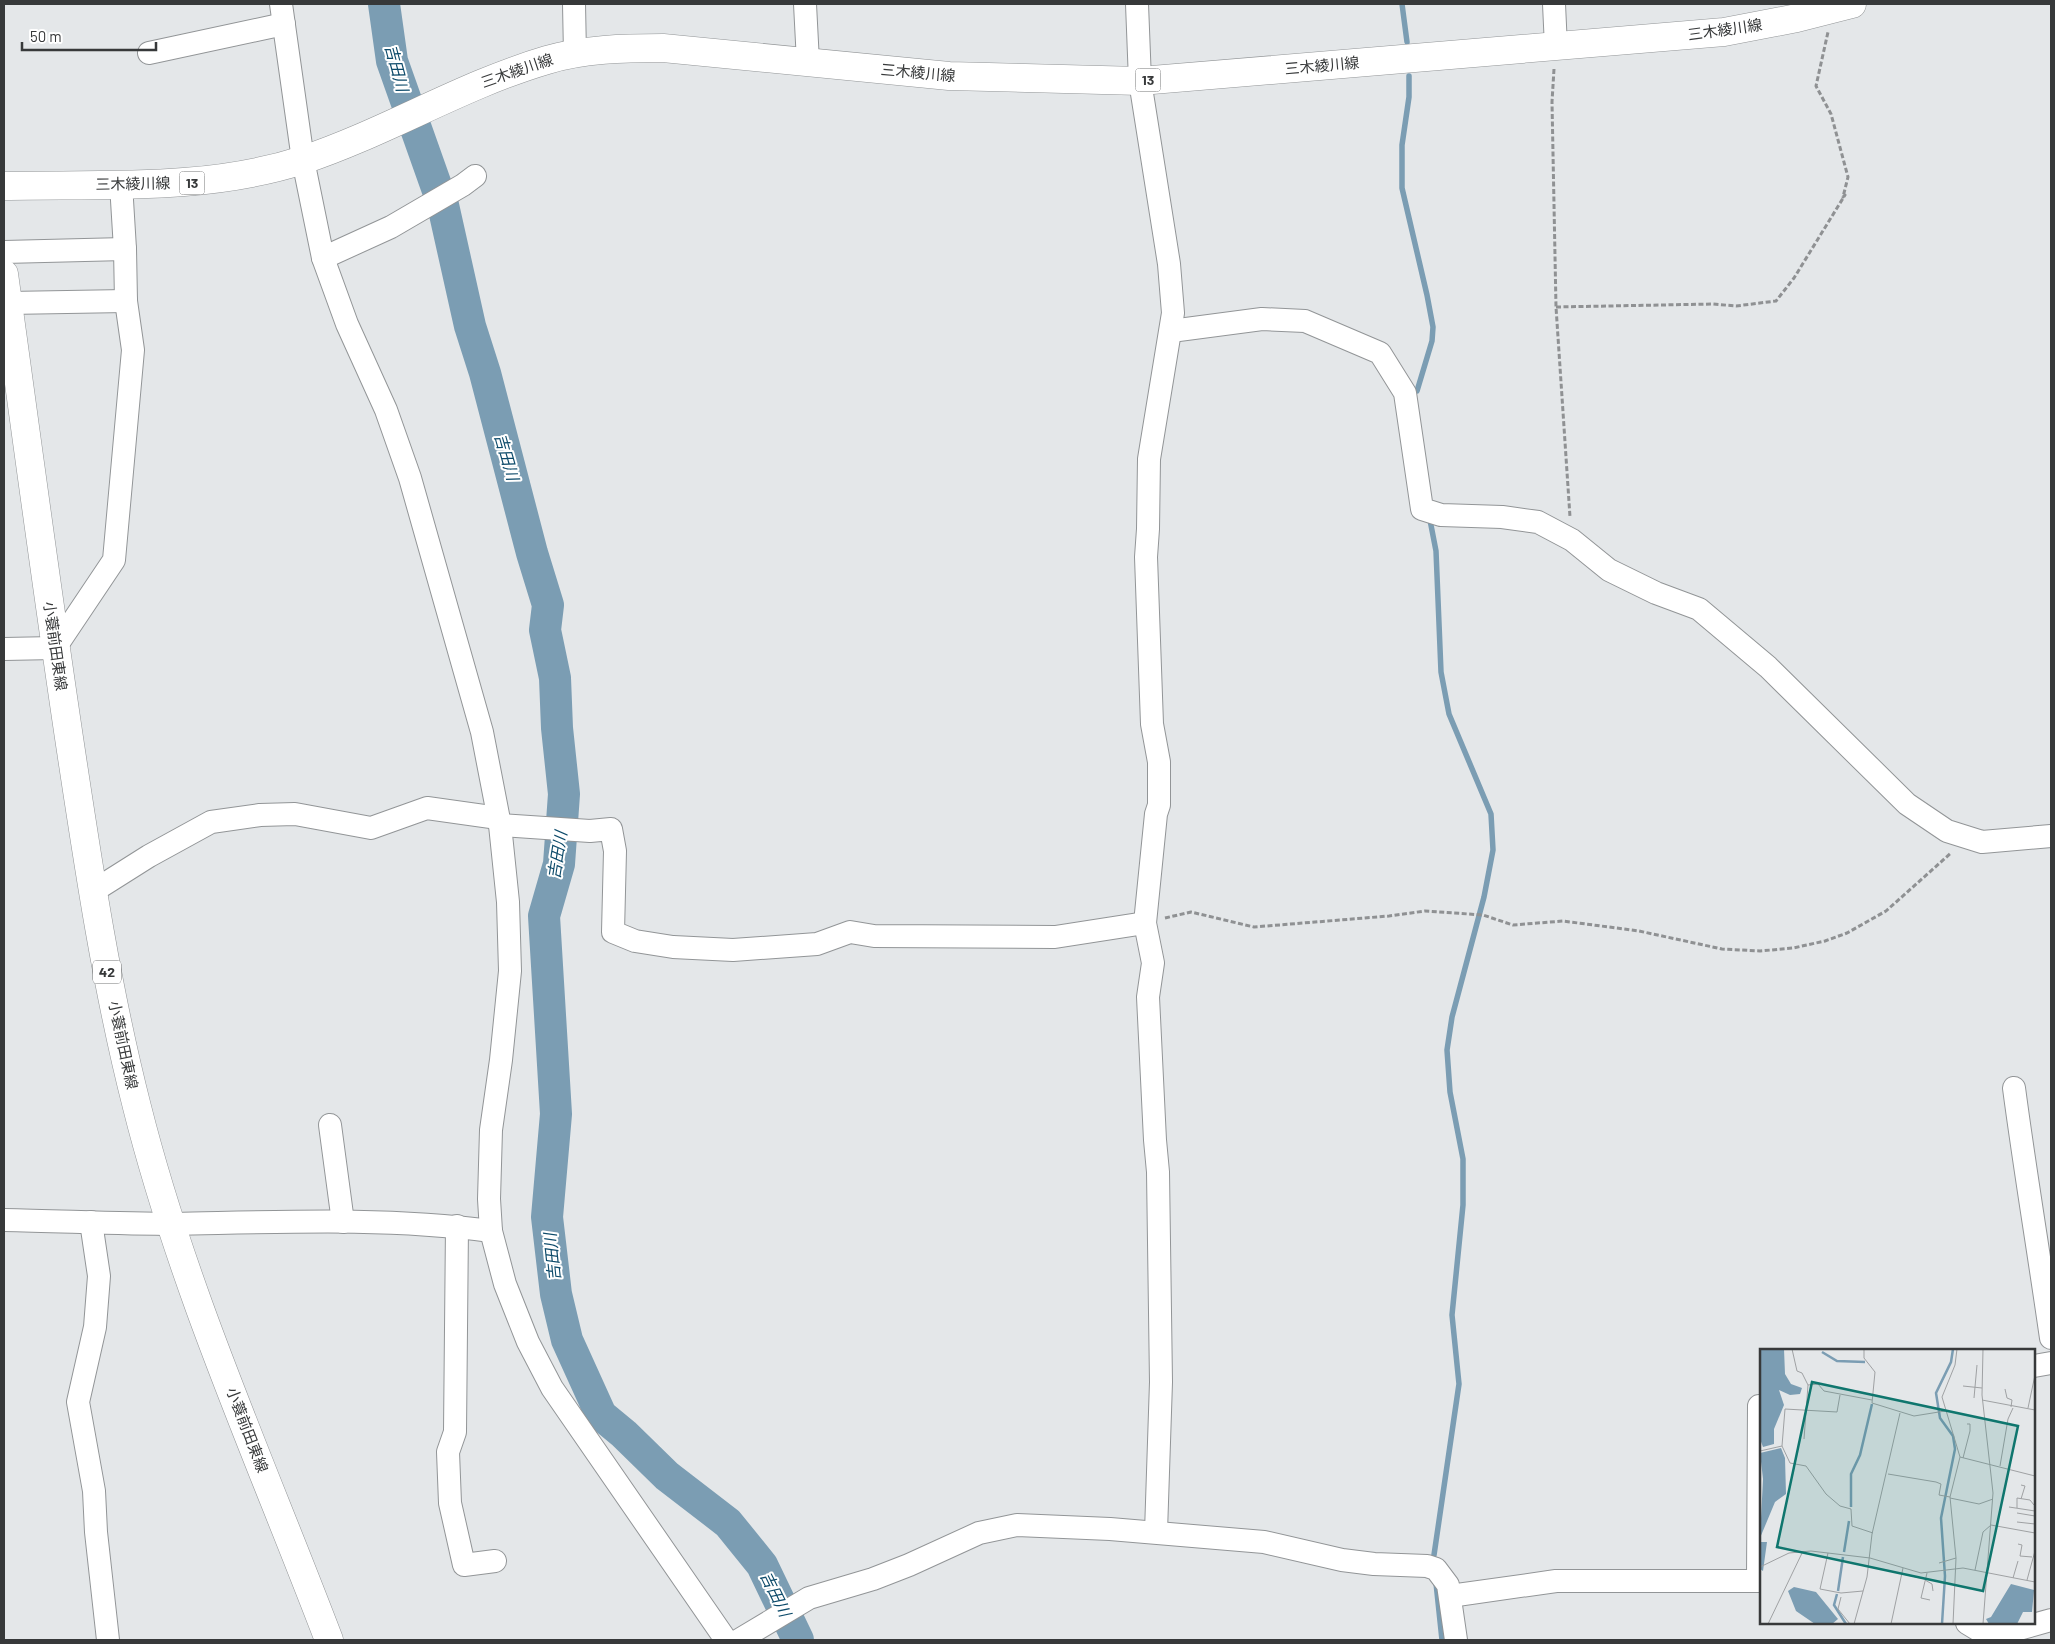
<svg xmlns="http://www.w3.org/2000/svg" width="2055" height="1644" viewBox="0 0 2055 1644" font-family="Barlow,'Noto Sans JP',sans-serif">
<style>
.lines{fill:none;stroke-linecap:round;stroke-linejoin:round}
.stream{stroke:#7b9db3;stroke-width:5.5}
.river{stroke:#7b9db3;stroke-width:32}
.minor-casing{stroke:#929597;stroke-width:24}
.major-casing{stroke:#929597;stroke-width:29}
.path{stroke:#8f9193;stroke-width:3;stroke-dasharray:5 2.5;stroke-linecap:butt}
.minor{stroke:#fff;stroke-width:22}
.major{stroke:#fff;stroke-width:28}
.labels{text-anchor:middle;stroke-width:4;stroke-linejoin:round;paint-order:stroke}
.shield{fill:#fff;stroke:#737475;stroke-width:1}
.shield-label{font-size:14px;font-weight:bold;fill:#37393a}
.street-label{font-size:15px;fill:#37393a;stroke:#fff}
.water-label{font-size:16px;font-style:italic;fill:#0c4a6a;stroke:#fff}
.inset-river{fill:none;stroke:#7b9db3;stroke-width:2.5}
.inset-road{fill:none;stroke:#9fa1a3;stroke-width:1}
.view{fill:#0f766e;fill-opacity:0.15;stroke:#0f766e;stroke-width:2.5}
.inset-edge{fill:none;stroke:#37393a;stroke-width:2.5}
</style>
<rect width="100%" height="100%" fill="#e4e7e9"/>
<g class="lines">
<g class="stream">
<polyline points="1402,4 1407,42"/>
<polyline points="1409,76 1409,97 1402,145 1402,188 1427,295 1433,327 1432,341 1417,391"/>
<polyline points="1430,520 1436,551 1441,672 1449,714 1491,814 1493,850 1484,897 1452,1017 1447,1050 1450,1092 1463,1159 1463,1205 1452,1315 1459,1384 1434,1555"/>
<polyline points="1436,1583 1442,1640"/>
</g>
<polyline class="river" points="384,4 392,61 443,205 470,326 485,373 532,553 548,605 545,630 555,678 557,728 564,794 559,864 544,916 556,1114 547,1217 556,1294 567,1340 601,1415 624,1434 667,1476 728,1523 762,1565 798,1640"/>
<g class="minor-casing">
<g id="minor">
<polyline points="281,4 303,160 323,258 347,324 386,410 410,478 482,732 500,825 508,902 510,971 501,1060 491,1130 489,1199 491,1231 505,1284 528,1342 552,1388 726,1640"/>
<polyline points="574,4 575,54"/>
<polyline points="805,4 808,62"/>
<polyline points="1137,4 1140,81 1169,264 1173,313 1149,459 1148,529 1146,557 1152,724 1159,762 1159,805 1156,814 1145,923 1153,963 1148,997 1155,1140 1158,1172 1161,1382 1156,1532"/>
<polyline points="1554,4 1556,47"/>
<polyline points="149,53 284,24"/>
<polyline points="4,252 125,249"/>
<polyline points="323,258 391,227 463,185 475,176"/>
<polyline points="8,303 126,301"/>
<polyline points="1171,331 1262,319 1305,321 1380,353 1405,393 1422,509 1441,515 1502,517 1538,522 1572,540 1609,570 1656,593 1699,609 1768,667 1907,804 1947,831 1982,842 2051,836"/>
<polyline points="4,649 55,648 114,560 133,350 126,301 125,249 121,184"/>
<polyline points="500,825 590,831 611,829 615,851 613,932 635,941 673,947 733,950 817,944 850,932 874,936 1055,937 1145,923"/>
<polyline points="92,892 149,856 211,822 260,815 295,814 371,828 427,808 498,818"/>
<path d="M2014 1088C2025 1171 2039 1254 2051 1338"/>
<polyline points="330,1125 343,1222"/>
<path d="M4 1220C61 1221 118 1224 175 1224 280 1222 386 1217 491 1231"/>
<polyline points="91,1222 99,1276 95,1327 78,1402 94,1491 96,1532 108,1640"/>
<polyline points="457,1226 455,1432 448,1452 450,1503 464,1565 495,1561"/>
<polyline points="2034,1366 2051,1363"/>
<polyline points="1758,1580 1759,1406 1761,1406"/>
<polyline points="1450,1596 1556,1581 1761,1581"/>
<polyline points="1967,1623 1990,1637 2051,1620"/>
<polyline points="739,1640 809,1598 873,1579 909,1565 979,1533 1017,1525 1110,1529 1264,1542 1342,1560 1374,1564 1427,1566 1436,1569 1448,1585 1456,1640"/>
</g>
</g>
<g class="major-casing">
<g id="major">
<path d="M4 186C104 184 207 191 303 160 387 132 462 85 547 60 584 49 624 48 663 48L949 76 1140 81 1724 32 1797 18 1852 4"/>
<path d="M4 274C26 433 47 592 71 751 89 870 107 990 137 1107 183 1290 262 1464 329 1640"/>
</g>
</g>
<g class="path">
<polyline points="1554,69 1552,102 1556,307 1570,517"/>
<polyline points="1556,307 1713,304 1736,306 1776,301 1794,278 1845,195 1843,197 1848,177 1831,114 1816,86 1828,32"/>
<polyline points="1165,918 1191,912 1254,927 1389,916 1425,911 1483,915 1513,925 1563,921 1639,931 1722,949 1760,951 1793,948 1825,941 1847,933 1886,911 1951,853"/>
</g>
<use href="#minor" class="minor"/>
<use href="#major" class="major"/>
</g>
<g class="labels">
<g class="shield">
<rect x="1135.5" y="68.5" width="25" height="23" rx="4"/>
<rect x="179.5" y="171.5" width="25" height="23" rx="4"/>
<rect x="93" y="960.5" width="28" height="23" rx="4"/>
</g>
<g class="shield-label">
<text x="1148" y="85">13</text>
<text x="192" y="188">13</text>
<text x="107" y="977">42</text>
</g>
<g class="street-label">
<text transform="translate(1725 30) rotate(-8)" y="5">三木綾川線</text>
<text transform="translate(1322 66) rotate(-5)" y="5">三木綾川線</text>
<text transform="translate(517 71) rotate(-19)" y="5">三木綾川線</text>
<text transform="translate(918 73) rotate(5)" y="5">三木綾川線</text>
<text transform="translate(133 184) rotate(-1)" y="5">三木綾川線</text>
<text transform="translate(55 646) rotate(82)" y="5">小蓑前田東線</text>
<text transform="translate(123 1045) rotate(78)" y="5">小蓑前田東線</text>
<text transform="translate(247 1430) rotate(69)" y="5">小蓑前田東線</text>
</g>
<g class="water-label">
<text transform="translate(397 68) rotate(75)" y="6">吉田川</text>
<text transform="translate(507 457) rotate(74)" y="6">吉田川</text>
<text transform="translate(557 855) rotate(-81)" y="6">吉田川</text>
<text transform="translate(552 1257) rotate(-96)" y="6">吉田川</text>
<text transform="translate(776 1594) rotate(64)" y="6">吉田川</text>
</g>
</g>
<g transform="translate(1760 1349)">
<rect width="275" height="275" fill="#e4e7e9"/>
<path d="M0 0H24L25 25 31 35 42 39 40 45 30 46 19 41 24 56 14 80V95L3 98 0 90ZM21 99 25 109 26 145 15 153 0 189 3 130 0 104ZM0 193H7L3 222 0 220ZM251 235 274 241 272 263H263L257 275H229L226 270 231 268ZM34 238 56 243 78 270 72 275H55L36 262 28 242Z" fill="#7b9db3"/>
<path class="inset-river" d="M62 3 77 12 105 13M91 158V125L100 106 112 55M84 203 89 172M78 242 83 208M77 245 74 256 86 275M182 275 185 227 181 169 195 100 193 87 180 69 176 44 191 13 193 0"/>
<path class="inset-road" d="M32 0 37 22 42 24 48 36 44 90M104 0V9L115 23 112 54 154 67 185 62M48 36 58 35 64 42 112 51M203 37 222 39M245 40 247 49 252 51 251 58M80 46 77 63 25 60 22 97 30 114 46 117 66 145 80 157 91 160 92 177 113 184M214 49 217 16M222 51 275 61M268 59 275 26M0 102 22 97M200 108 275 127M203 109 210 82V75H207M240 117 248 70 253 59M128 125 176 133 181 135 179 146 190 148M261 136 265 137 261 150M190 149 219 155 233 150M249 158 275 162M257 159V149L270 151 274 156M257 164 275 167M257 173 275 175M258 195 262 196 260 207 272 208M68 204 60 240 81 244 103 242M179 214 196 209M0 218 29 204 51 202 110 209 161 224 203 219 275 233M215 221 223 183 231 176 275 184M167 224 161 249 170 251M142 225 165 230M253 229 258 212M165 231 172 235 173 242M267 231 275 202M81 248 78 260 90 275M8 275 43 202M94 275 107 228 112 185 140 64M131 275 143 219M193 275 196 209 190 148 200 108 182 48 195 16 197 0M223 275 233 144 222 46 223 0"/>
<path class="view" d="M52 33 258 77 223 242 17 198Z"/>
<rect width="275" height="275" class="inset-edge"/>
</g>
<rect width="2055" height="1644" fill="none" stroke="#37393a" stroke-width="10"/>
<path d="M22 42v8h134v-8" fill="none" stroke="#37393a" stroke-width="2.5"/>
<text x="30" y="42" font-size="15" fill="#37393a" stroke="#ffffff" stroke-width="4" paint-order="stroke">50 m</text>
</svg>
